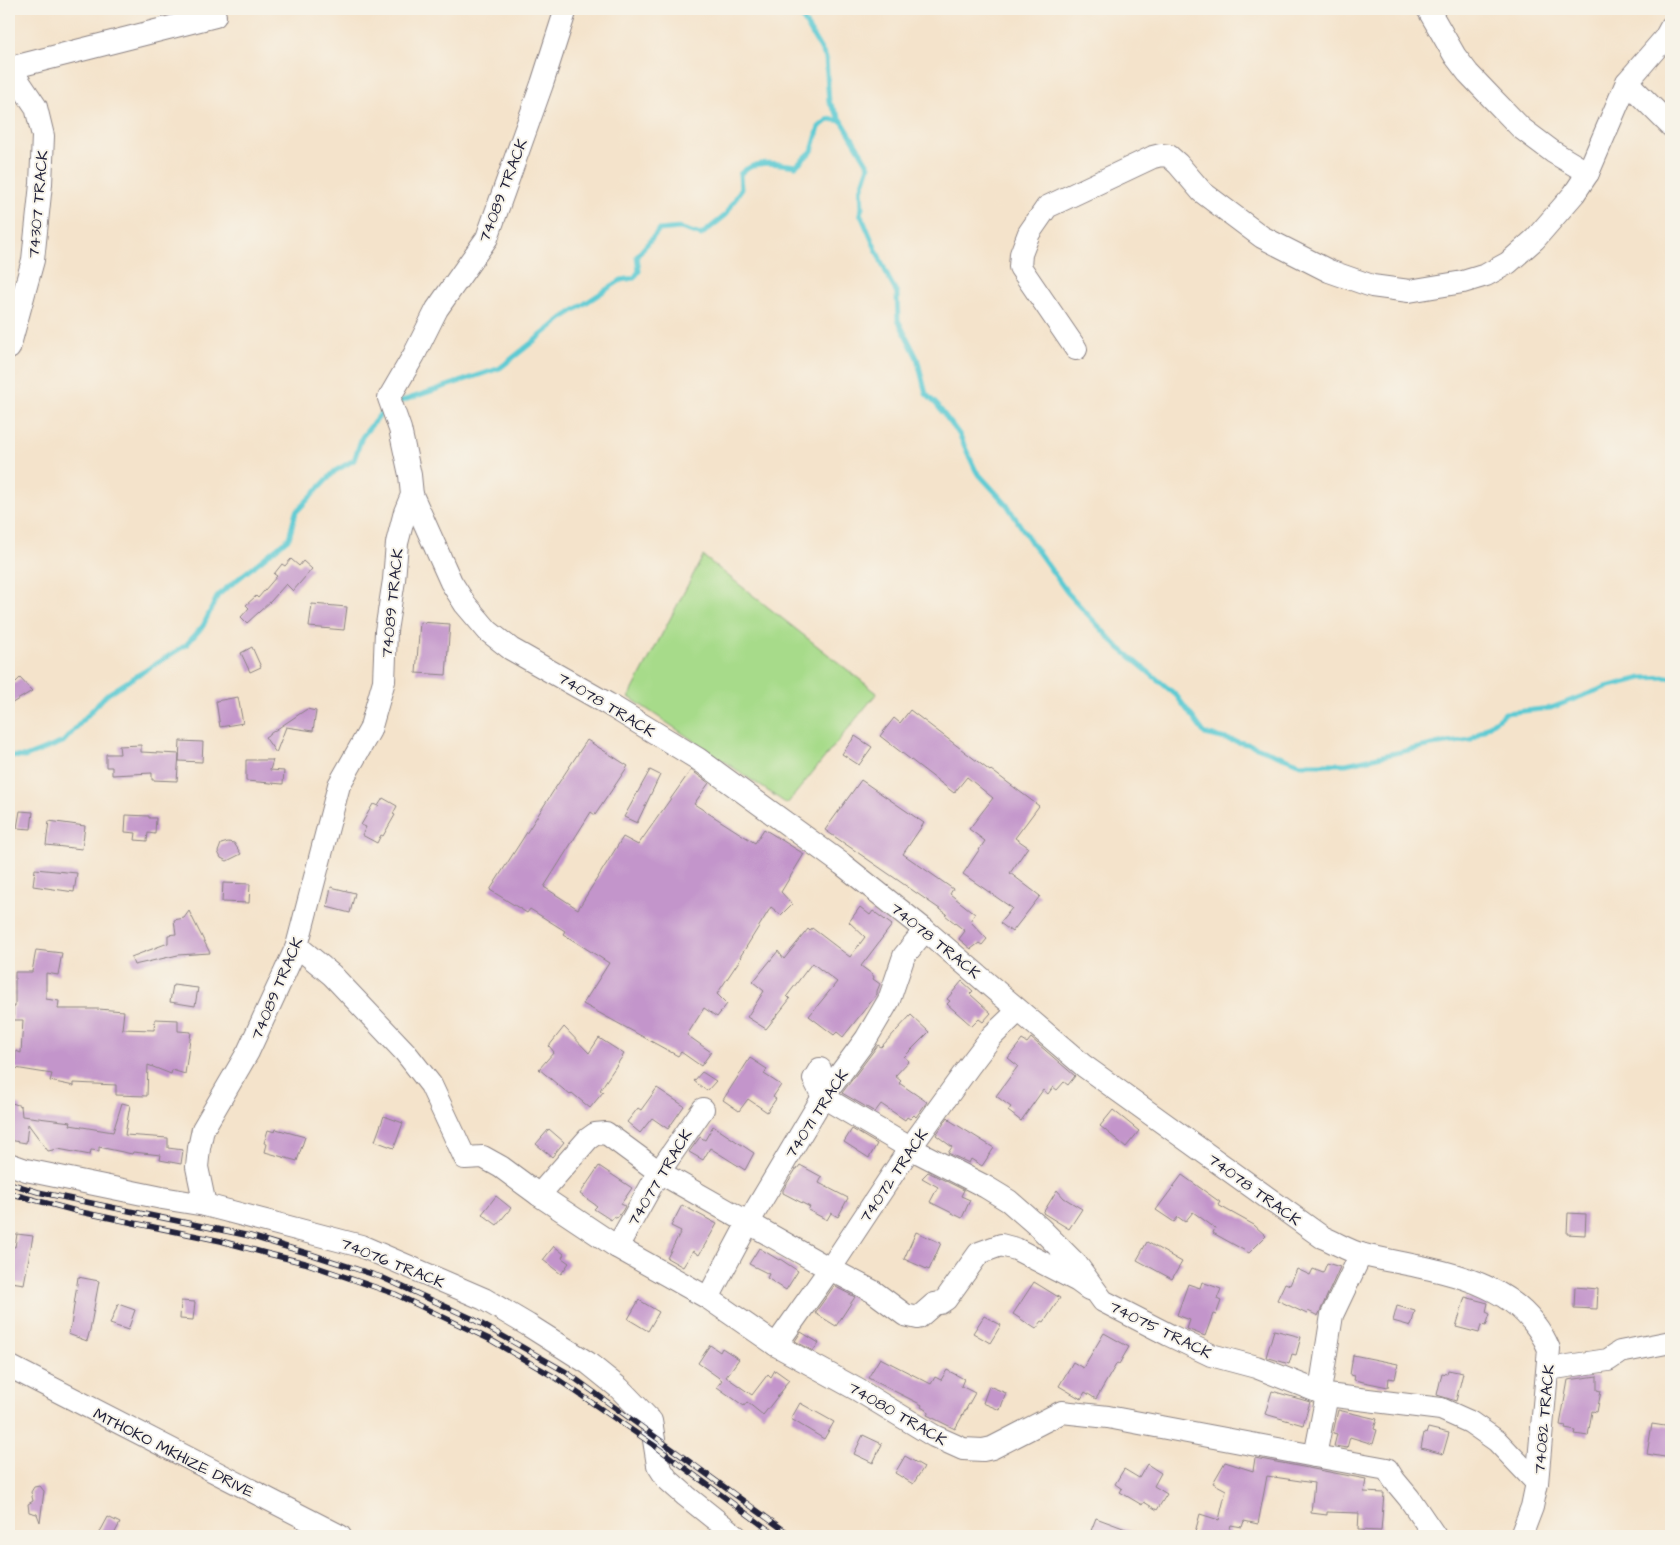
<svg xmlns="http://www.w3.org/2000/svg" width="1680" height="1545" viewBox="0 0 1680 1545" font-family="'Architects Daughter',sans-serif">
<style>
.green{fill:#a7db8a;stroke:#647e62}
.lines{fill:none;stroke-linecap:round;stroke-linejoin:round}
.stream{stroke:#5dcad3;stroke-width:5}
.building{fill:#c395cb}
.minor-casing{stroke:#8b8283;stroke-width:24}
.minor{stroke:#fff;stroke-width:22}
.rail-casing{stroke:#22223b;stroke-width:5.5}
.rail{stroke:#f7f3e8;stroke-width:4;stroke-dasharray:11;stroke-linecap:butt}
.labels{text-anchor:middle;stroke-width:4;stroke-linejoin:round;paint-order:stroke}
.street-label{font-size:16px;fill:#22223b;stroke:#f7f3e8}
</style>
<rect width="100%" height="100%" fill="#f7f3e8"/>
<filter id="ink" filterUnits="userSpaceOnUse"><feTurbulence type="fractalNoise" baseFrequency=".02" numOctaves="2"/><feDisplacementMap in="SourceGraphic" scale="10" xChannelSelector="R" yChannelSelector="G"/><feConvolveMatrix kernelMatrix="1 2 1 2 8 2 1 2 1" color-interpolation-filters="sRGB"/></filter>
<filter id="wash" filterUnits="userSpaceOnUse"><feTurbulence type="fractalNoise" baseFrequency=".0096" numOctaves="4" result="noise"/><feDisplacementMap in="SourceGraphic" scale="20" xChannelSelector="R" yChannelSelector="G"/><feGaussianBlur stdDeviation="1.12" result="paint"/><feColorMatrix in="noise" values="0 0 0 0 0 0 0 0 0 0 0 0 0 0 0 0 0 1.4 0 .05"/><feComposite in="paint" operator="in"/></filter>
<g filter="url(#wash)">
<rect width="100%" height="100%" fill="#f4e3cb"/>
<polygon class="green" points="703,556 877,693 787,804 629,697"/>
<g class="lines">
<g class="stream">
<polyline points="797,9 826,58 829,102 842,121 869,166 861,190 862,208 860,213 889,279 897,293 898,320 917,358 926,394 937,405 959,434 976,471 1007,505 1031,542 1067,592 1116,645 1176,695 1205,734 1251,745 1301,764 1346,764 1432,745 1470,740 1505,713 1551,708 1606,687 1642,678 1668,677 1671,678"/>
<polyline points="799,13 809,9"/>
<path d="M396 403 500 368 564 317 621 280 634 278 639 271 637 256 659 230 680 228 701 235 726 215 741 189 740 174C755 159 777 163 796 166L812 151 819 127 829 119 842 121"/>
<polyline points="9,756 25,757 63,742 106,695 186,645 203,626 218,595 289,538 296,512 335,471 354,460 362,437 386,407"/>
</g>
</g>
<g id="blocks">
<g class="building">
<polygon points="291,559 299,566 303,561 312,569 293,591 286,584 271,601 247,623 241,617 249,608 246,605 256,596 258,598 277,576 274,574 282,564 285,566"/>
<polygon points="312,604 347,607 344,630 309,627"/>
<polygon points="420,622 450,624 446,675 416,673"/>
<polygon points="252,647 261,667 250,672 241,653"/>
<polygon points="20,678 32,691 9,705 9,689"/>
<polygon points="238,697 243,723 220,727 216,701"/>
<polygon points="307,709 316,711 313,731 286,727 276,753 265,737"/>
<polygon points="910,710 990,771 991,770 1039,806 1015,838 1028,847 1010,873 1040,896 1012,932 1000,923 1012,908 963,874 985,841 969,829 993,798 967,777 954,793 880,736 894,718 900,723"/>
<polygon points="855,736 872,747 859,765 842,754"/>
<polygon points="587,740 628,766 595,815 591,812 544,887 578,909 623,837 638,845 691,770 709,783 694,804 755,843 764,829 804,854 781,892 792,904 781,915 771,907 740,957 741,958 717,994 727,1004 717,1017 704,1008 687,1035 711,1052 701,1066 681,1052 678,1056 583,1004 609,963 563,934 565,931 530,909 527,913 490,890 554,790"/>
<polygon points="180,741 203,742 202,762 179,761"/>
<polygon points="141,745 141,752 179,754 177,781 152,780 152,773 112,775 112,767 106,767 106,754 120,754 119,746"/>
<polygon points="246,760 273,760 270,770 284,771 283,784 246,781"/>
<polygon points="650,770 660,775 637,823 624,817"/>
<polygon points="861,780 924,823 903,854 953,889 950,894 975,914 970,921 987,939 982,945 979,943 971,949 959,939 965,931 945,915 947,914 825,830"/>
<polygon points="383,798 397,806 393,814 395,815 383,836 381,835 377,843 362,835 366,827 361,825 373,804 378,806"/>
<polygon points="20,811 33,812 31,829 17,828"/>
<polygon points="126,815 149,816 149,818 156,818 155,834 148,833 147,841 135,840 136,833 125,832"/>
<polygon points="49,821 85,826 82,849 46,845"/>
<polygon points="228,842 234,843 241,854 227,861 221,858 218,852 221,844"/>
<polygon points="35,869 77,873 74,892 33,886"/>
<polygon points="223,883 250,884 249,903 222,902"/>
<polygon points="331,887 355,893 350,913 327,907"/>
<polygon points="860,907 870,915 873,911 892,925 861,966 872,974 874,977 873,979 880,984 877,991 877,994 843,1037 837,1032 834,1035 809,1016 837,982 812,963 787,996 790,999 766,1029 747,1017 764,991 753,982 778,951 784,959 808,929 810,931 812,928 850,957 865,937 849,922"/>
<polygon points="189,911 210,953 178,955 134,965 131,957 168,943 168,935 176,934 174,920 184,918"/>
<polygon points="36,950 62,953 58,975 46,973 46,999 59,1001 58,1009 98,1009 124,1011 122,1029 154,1030 155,1019 178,1020 178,1031 191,1032 185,1074 172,1070 171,1074 148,1065 147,1096 116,1095 116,1085 74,1083 74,1086 50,1081 52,1074 15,1068 16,1051 21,1053 23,1020 13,1020 13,1007 15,1007 15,972 32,972"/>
<polygon points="962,981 973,991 970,994 991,1013 983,1022 979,1019 972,1026 947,1004 950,1001 947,999"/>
<polygon points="173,985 198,988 195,1006 170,1002"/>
<polygon points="911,1015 929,1032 904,1057 909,1061 895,1076 901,1081 899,1083 927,1102 916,1117 914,1115 910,1119 907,1117 905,1120 881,1104 875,1112 842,1093 878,1045 881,1047"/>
<polygon points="564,1027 589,1053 599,1038 624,1054 600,1090 603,1092 590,1108 572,1093 570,1095 539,1069 554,1052 549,1046"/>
<polygon points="1031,1038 1075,1076 1068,1085 1064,1082 1057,1090 1053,1087 1048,1094 1043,1090 1021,1121 1008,1111 1011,1107 996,1096 1018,1066 1008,1058 1022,1040 1027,1043"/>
<polygon points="750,1058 767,1069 764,1074 781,1085 773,1097 776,1099 767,1112 748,1099 739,1111 723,1100"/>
<polygon points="702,1072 716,1081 707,1091 694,1081"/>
<polygon points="657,1088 684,1106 668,1129 652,1118 640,1133 627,1122 638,1108 641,1110"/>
<polygon points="9,1102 21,1106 22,1116 71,1122 70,1125 113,1132 122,1103 130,1105 125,1135 168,1138 168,1148 183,1150 181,1164 160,1160 161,1155 133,1152 132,1154 99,1147 99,1151 91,1150 90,1155 58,1149 48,1151 28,1124 26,1143 9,1140"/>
<polygon points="1113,1110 1139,1131 1126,1147 1100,1126"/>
<polygon points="384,1116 403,1123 394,1148 375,1141"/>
<polygon points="948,1117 950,1119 949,1120 994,1148 982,1166 971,1159 969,1163 948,1153 952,1147 936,1135"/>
<polygon points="713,1126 754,1153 745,1170 710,1148 703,1160 689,1152 700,1137 705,1140"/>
<polygon points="276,1129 305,1137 297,1161 265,1152 267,1144 264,1143 268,1130 275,1132"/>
<polygon points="549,1129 564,1142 552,1157 536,1144"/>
<polygon points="852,1129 877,1144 869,1158 844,1142"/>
<polygon points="800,1165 822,1177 819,1183 848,1198 838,1217 831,1213 827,1220 808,1210 810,1207 783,1193 783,1190 796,1169 797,1169"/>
<polygon points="599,1166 632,1188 621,1204 625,1206 623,1210 617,1218 614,1216 611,1220 594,1209 597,1206 580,1194"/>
<polygon points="928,1172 964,1190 961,1196 970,1200 962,1218 930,1202 938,1187 922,1178"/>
<polygon points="1182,1175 1220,1202 1218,1205 1254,1225 1266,1236 1249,1253 1213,1233 1215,1228 1193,1212 1185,1222 1178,1217 1174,1222 1156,1210"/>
<polygon points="1057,1190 1064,1198 1082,1209 1069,1229 1043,1213"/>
<polygon points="496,1196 511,1208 497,1225 482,1214"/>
<polygon points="682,1205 717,1224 699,1255 693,1251 683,1267 667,1258 681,1231 671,1226"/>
<polygon points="1568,1213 1586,1214 1585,1235 1567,1234"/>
<polygon points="916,1232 941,1243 929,1270 904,1259"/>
<polygon points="17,1234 33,1236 24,1284 11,1282 11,1279 9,1278 9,1246 15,1247"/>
<polygon points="1147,1242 1182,1262 1172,1279 1137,1260"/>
<polygon points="554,1246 564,1254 562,1258 569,1263 561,1274 543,1260"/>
<polygon points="759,1248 779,1260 780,1259 798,1271 786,1290 767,1278 769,1274 749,1264"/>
<polygon points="1327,1263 1340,1267 1318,1316 1308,1311 1307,1314 1277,1300 1285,1283 1290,1285 1297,1269 1310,1275 1313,1269 1323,1273"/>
<polygon points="78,1277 99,1281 90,1330 87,1341 68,1334 71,1326"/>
<polygon points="1034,1282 1060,1298 1044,1322 1042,1321 1036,1329 1013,1314"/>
<polygon points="1202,1282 1221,1289 1217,1299 1221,1301 1216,1315 1213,1314 1205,1336 1187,1329 1190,1320 1177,1315 1188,1284 1200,1288"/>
<polygon points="834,1286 855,1297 836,1326 815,1313"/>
<polygon points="1575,1287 1598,1289 1597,1309 1574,1308"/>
<polygon points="1465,1297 1488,1303 1486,1312 1490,1314 1486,1326 1481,1325 1479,1333 1456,1327"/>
<polygon points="639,1300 659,1312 648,1331 628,1319"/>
<polygon points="181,1301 195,1302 193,1320 180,1319"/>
<polygon points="118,1304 135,1310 128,1330 110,1324"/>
<polygon points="1397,1306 1415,1311 1411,1326 1393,1321"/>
<polygon points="984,1316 1001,1325 990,1343 973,1333"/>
<polygon points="1274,1330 1301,1337 1296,1355 1292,1354 1289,1364 1266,1357"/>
<polygon points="801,1332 819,1343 813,1351 795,1341"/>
<polygon points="1104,1333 1129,1347 1119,1364 1117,1363 1096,1399 1085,1392 1081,1399 1059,1386 1073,1362 1083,1368"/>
<polygon points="710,1345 720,1352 722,1348 739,1359 726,1377 752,1395 768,1374 771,1377 775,1370 789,1380 784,1386 785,1387 763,1415 747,1402 744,1406 717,1387 722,1380 698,1363"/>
<polygon points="1353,1355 1398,1364 1395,1379 1389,1378 1388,1387 1354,1380 1355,1376 1350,1375"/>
<polygon points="880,1358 931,1384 935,1377 941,1380 947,1370 964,1379 961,1386 975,1393 955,1429 927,1415 929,1412 921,1407 922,1405 868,1378"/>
<polygon points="1448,1370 1463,1373 1456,1401 1437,1395 1442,1373 1447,1374"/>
<polygon points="1597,1376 1597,1390 1601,1391 1597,1412 1592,1411 1588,1436 1575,1434 1576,1431 1565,1429 1566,1426 1560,1425 1568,1380"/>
<polygon points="989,1386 1006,1393 1000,1410 983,1403"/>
<polygon points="1272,1391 1310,1402 1303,1425 1265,1414"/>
<polygon points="800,1403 834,1422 824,1439 791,1419"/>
<polygon points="1338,1410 1377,1419 1374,1429 1377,1430 1373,1444 1350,1437 1347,1448 1334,1446 1337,1434 1333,1433"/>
<polygon points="1652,1424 1671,1427 1670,1458 1647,1454"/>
<polygon points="1428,1428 1449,1433 1443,1454 1421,1448 1424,1433 1426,1434"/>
<polygon points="863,1435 882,1444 873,1463 854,1454"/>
<polygon points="905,1456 924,1467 913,1484 895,1473"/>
<polygon points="1255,1458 1366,1479 1364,1492 1384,1493 1381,1531 1358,1530 1359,1513 1327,1512 1327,1515 1311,1513 1314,1483 1267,1476 1258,1524 1244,1521 1242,1527 1231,1525 1228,1536 1194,1536 1200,1514 1219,1520 1226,1490 1213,1483 1225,1462 1253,1471"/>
<polygon points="1147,1464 1161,1473 1154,1486 1167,1494 1157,1510 1144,1502 1142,1505 1120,1492 1122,1489 1115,1484 1124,1469 1139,1478"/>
<polygon points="40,1486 44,1491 40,1522 37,1514 29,1512 28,1504 33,1501 31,1492 34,1487"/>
<polygon points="108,1517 120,1523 113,1536 100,1532"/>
<polygon points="1096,1518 1142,1535 1142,1536 1089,1536"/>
</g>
</g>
</g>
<g filter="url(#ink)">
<use href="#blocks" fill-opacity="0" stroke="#8b8283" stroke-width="1"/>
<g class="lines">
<g class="minor-casing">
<g id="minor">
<polyline points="1428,9 1455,56 1468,73 1490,96 1521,128 1553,152 1588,173"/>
<polyline points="9,67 36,107 43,136 41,184 33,260 9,348"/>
<polyline points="10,68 215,16"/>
<polyline points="1627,82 1671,126"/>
<polyline points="1076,349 1020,267 1021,254 1029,233 1047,207 1153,157 1161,155 1169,156 1178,164 1202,192 1262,237 1329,271 1372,286 1409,291 1463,282 1486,275 1508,263 1535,239 1574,194 1588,173 1627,82 1665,38 1671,27"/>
<path d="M412 495 451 582 465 604 488 631 511 649 608 704 698 759 842 864 925 930 1084 1066 1322 1237C1335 1242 1350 1252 1364 1255 1431 1271 1518 1275 1549 1349L1537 1483 1532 1507 1521 1536"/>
<polyline points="297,946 332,975 405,1052 431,1085 465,1158 483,1157 501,1167 539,1195 617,1247 708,1298 776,1345 858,1390 934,1436 963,1449 983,1450 992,1448 1062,1412 1108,1417 1315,1456"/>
<polyline points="820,1069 814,1079 823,1097 910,1148 986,1187 1009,1201 1040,1228 1077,1265 1103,1301 1169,1335 1211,1355 1256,1367 1327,1395 1441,1409 1470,1422 1497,1441 1537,1483"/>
<polyline points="9,1164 26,1170 162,1198 205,1205 361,1246 484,1299 528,1325 588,1363 619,1388 651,1421 658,1465 667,1479 686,1496 736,1536"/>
<polyline points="539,1195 588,1139 595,1134 606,1133 659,1172 830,1269 874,1292 905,1315 918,1318 934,1304 940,1303 946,1299 979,1253 1001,1245 1016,1249 1078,1281 1089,1289"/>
<polyline points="205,1205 197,1167 199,1148 203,1129 248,1052 297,946 339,785 370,730 384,681 386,631 394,580 397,543 405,512 412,495 410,475 400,429 389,398 414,355 437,309 487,238 542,84 566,9"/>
<polyline points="617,1247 659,1172 703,1109"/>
<polyline points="708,1298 748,1223 823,1097 866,1039 889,1000 904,956 925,930"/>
<polyline points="776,1345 830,1269 910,1148 970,1065 992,1036 1018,1011"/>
<polyline points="9,1366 340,1536"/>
<polyline points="1548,1369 1608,1360 1620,1352 1671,1342"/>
<polyline points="1320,1391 1332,1315 1361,1254"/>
<polyline points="1327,1395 1315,1456 1387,1469 1394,1480 1409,1498 1435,1536"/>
</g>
</g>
<use href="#minor" class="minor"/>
<g class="rail-casing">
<g id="rail">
<polyline points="9,1183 38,1192 250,1236 310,1254 381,1277 471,1318 566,1372 792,1536"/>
<polyline points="9,1193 76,1211 221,1241 265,1253 305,1263 395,1294 489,1339 556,1378 655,1446 777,1536"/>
</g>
</g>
<use href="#rail" class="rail"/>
</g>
</g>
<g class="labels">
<g class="street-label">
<text transform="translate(502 190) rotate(-69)" y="6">74089 TRACK</text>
<text transform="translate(37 204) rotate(-85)" y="6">74307 TRACK</text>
<text transform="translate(391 603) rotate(-84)" y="6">74089 TRACK</text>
<text transform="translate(607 704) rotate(31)" y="6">74078 TRACK</text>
<text transform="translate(936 940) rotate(39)" y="6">74078 TRACK</text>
<text transform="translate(276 988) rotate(-67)" y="6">74089 TRACK</text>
<text transform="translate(816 1113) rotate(-57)" y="6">74071 TRACK</text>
<text transform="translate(893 1175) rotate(-56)" y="6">74072 TRACK</text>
<text transform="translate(659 1177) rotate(-59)" y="6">74077 TRACK</text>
<text transform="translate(1255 1189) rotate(36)" y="6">74078 TRACK</text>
<text transform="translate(393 1262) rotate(22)" y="6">74076 TRACK</text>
<text transform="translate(1161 1329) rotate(26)" y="6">74075 TRACK</text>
<text transform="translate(898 1413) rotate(30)" y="6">74080 TRACK</text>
<text transform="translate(1543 1419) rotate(-85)" y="6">74082 TRACK</text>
<text transform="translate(174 1452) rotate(27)" y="6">MTHOKO MKHIZE DRIVE</text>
</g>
</g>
<rect width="1680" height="1545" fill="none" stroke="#f7f3e8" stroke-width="30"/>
</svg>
